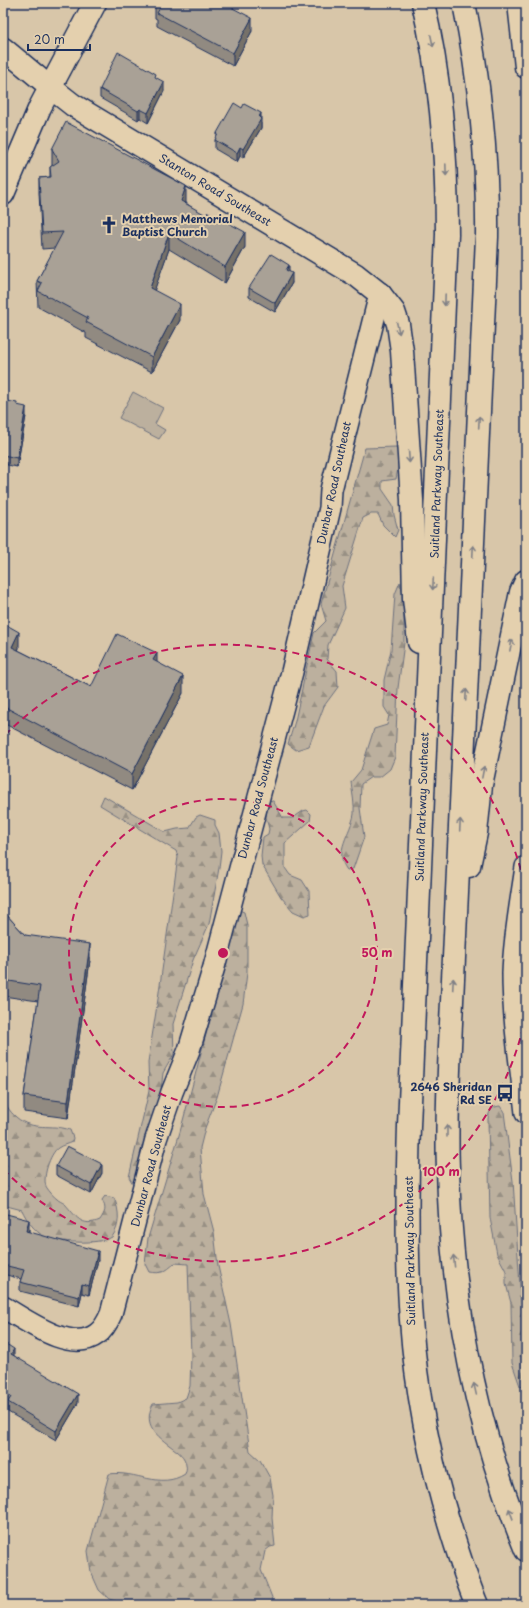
<svg xmlns="http://www.w3.org/2000/svg" width="529" height="1608" viewBox="0 0 529 1608" font-family="'Playpen Sans',sans-serif">
<style>
.green{fill:#bcb09e;stroke:#6c707e}
.forest{fill:url(#forest-firs);stroke:#6c707e}
.lines{fill:none;stroke-linecap:round;stroke-linejoin:round}
.minor-casing{stroke:#1b2f5e;stroke-width:24}
.secondary-casing{stroke:#1b2f5e;stroke-width:25}
.trunk-casing{stroke:#1b2f5e;stroke-width:25}
.minor{stroke:#e4d0ae;stroke-width:21}
.secondary{stroke:#e4d0ae;stroke-width:22}
.trunk{stroke:#e4d0ae;stroke-width:22}
.wall{fill:#918a81;stroke:#1b2f5e}
.shaded-wall{fill:#767169;stroke:#1b2f5e}
.building{fill:#a9a196;stroke:#1b2f5e}
.oneway{stroke:#808086}
.ring{fill:none;stroke:#c2185b;stroke-width:2;stroke-dasharray:7 5}
.labels{text-anchor:middle;stroke-width:4;stroke-linejoin:round;paint-order:stroke}
.street-label{font-size:11px;fill:#1b2f5e;stroke:#e4d0ae}
.poi-label{font-size:11px;font-weight:bold;fill:#1b2f5e;stroke:#e4d0ae;text-anchor:start}
.centre{fill:#c2185b;stroke:#e4d0ae;stroke-width:2}
.ring-label{font-size:12px;text-anchor:middle;font-weight:bold;fill:#c2185b;stroke:#e4d0ae;stroke-width:4;stroke-linejoin:round;paint-order:stroke}
</style>
<defs>
<pattern id="forest-firs" width="22" height="20" patternUnits="userSpaceOnUse"><rect width="22" height="20" fill="#bcb09e"/><path d="M5 1l3.5 6h-7zM16 11l3.5 6h-7z" fill="#989084"/></pattern>
</defs>
<rect width="100%" height="100%" fill="#d8c6a9"/>
<filter id="ink" filterUnits="userSpaceOnUse"><feTurbulence type="fractalNoise" baseFrequency=".025" numOctaves="2"/><feDisplacementMap in="SourceGraphic" scale="8" xChannelSelector="R" yChannelSelector="G"/><feConvolveMatrix kernelMatrix="1 2 1 2 8 2 1 2 1" color-interpolation-filters="sRGB"/></filter>
<g filter="url(#ink)">
<polygon class="green" points="133,392 163,408 155,424 165,430 159,439 119,418"/>
<g class="forest">
<polygon points="396,447 401,453 396,479 382,481 382,489 393,505 394,515 398,530 395,537 383,525 378,514 371,514 363,518 342,586 345,608 328,645 327,659 337,671 338,687 324,706 309,746 296,750 288,744 295,721 314,633 326,621 321,604 365,448"/>
<path d="M400 582 404 599V643L398 688 395 757 390 769 380 777H371L361 784 360 808 364 837 353 869 347 870C333 852 351 833 354 814 355 804 352 792 351 782L361 770 374 729 387 725 389 715 384 707V680L391 650 395 594Z"/>
<polygon points="104,796 165,832 177,829 189,828 196,817 200,815 215,820 215,825 219,833 221,851 219,868 209,924 193,960 173,1024 174,1054 163,1073 157,1124 141,1175 133,1184 129,1177 149,1091 148,1062 158,999 178,857 176,851 100,805"/>
<polygon points="268,800 273,801 283,818 293,818 303,811 307,810 311,814 310,821 285,843 285,868 290,875 302,880 309,891 310,914 304,916 293,911 281,897 262,865 261,856 263,837 268,834 269,829 266,817"/>
<path d="M239 910 244 912 247 925V973L243 1004 217 1097 205 1128 200 1148 204 1194 214 1232 218 1266 231 1324 250 1451 260 1460 270 1478 273 1495 272 1518 275 1546 270 1547 265 1551 261 1570 275 1605H128L109 1599 99 1590 91 1572 88 1551 109 1474C136 1470 160 1490 185 1474 186 1471 187 1468 186 1465 185 1456 178 1452 173 1448 157 1436 142 1425 153 1404L177 1402 186 1398 190 1386 191 1355 188 1264 175 1263C165 1272 162 1274 149 1272L145 1264 148 1238 180 1132Z"/>
<path d="M3 1095C5 1104 9 1111 16 1117 33 1132 51 1123 70 1130L73 1138 72 1142C68 1144 62 1145 58 1148 50 1153 41 1180 47 1188 49 1191 54 1197 57 1199 59 1201 62 1202 65 1204 76 1216 81 1228 100 1220 105 1212 107 1209 102 1200L105 1196 114 1198C120 1211 120 1226 112 1237 99 1245 57 1243 44 1236 35 1232 26 1219 22 1210L3 1205Z"/>
<path d="M500 1106 504 1112 513 1181 521 1301 526 1332V1388L520 1386 512 1363 511 1303 506 1284V1271L497 1254 490 1218 488 1119C489 1111 491 1107 500 1106Z"/>
</g>
<g class="lines">
<g class="minor-casing">
<g id="minor">
<polyline points="3,48 50,87"/>
<path d="M526 867C521 902 514 938 513 973 513 1020 521 1067 526 1113"/>
<path d="M3 1307C26 1320 71 1354 97 1334 103 1330 108 1321 111 1314L156 1139 172 1092 189 1050 214 967 292 672 330 508 331 490 380 294"/>
</g>
</g>
<g class="secondary-casing">
<g id="secondary">
<polyline points="519,3 526,67"/>
<polyline points="50,87 73,105 356,275 380,294"/>
<polyline points="3,194 40,107 95,3"/>
</g>
</g>
<g class="trunk-casing">
<g id="trunk">
<path d="M423 3C441 79 447 156 447 234L409 1126C407 1190 406 1255 411 1320 416 1391 430 1462 451 1530 459 1556 467 1581 477 1605"/>
<path d="M464 3C480 82 488 157 487 237L451 1023C449 1071 446 1120 448 1168 451 1299 476 1429 526 1550"/>
<polyline points="380,294 394,312 398,324 402,351 412,500 414,599 419,642"/>
<polyline points="469,866 476,833 481,785 521,592 526,581"/>
</g>
</g>
<use href="#minor" class="minor"/>
<use href="#secondary" class="secondary"/>
<use href="#trunk" class="trunk"/>
</g>
<g class="wall">
<polygon points="155,5 252,31 233,66 157,26 157,19 155,18"/>
<polygon points="156,78 164,91 148,123 140,118 138,120 100,98 100,89"/>
<polygon points="261,123 261,128 243,158 240,156 237,162 215,149 215,140 217,137 217,133"/>
<polygon points="52,149 186,202 186,203 245,247 225,283 169,249 154,290 180,320 152,372 86,338 86,333 38,307 37,281 55,248 42,249 39,193 39,178 50,177 50,167 52,166"/>
<polygon points="289,271 292,283 275,312 249,297 249,288"/>
<polygon points="3,400 17,405 26,416 17,467 3,464"/>
<polygon points="3,623 19,648 18,650 91,687 157,662 183,693 132,790 3,723"/>
<polygon points="3,911 25,935 90,960 68,1118 24,1112 24,1096 38,1001 3,996"/>
<polygon points="56,1166 102,1173 91,1194 56,1175"/>
<polygon points="3,1213 29,1229 29,1232 98,1260 89,1295 82,1293 79,1306 20,1291 20,1282 21,1279 3,1274"/>
<polygon points="3,1342 14,1356 78,1403 56,1440 8,1412 8,1404 3,1401"/>
</g>
<g class="shaded-wall">
<polygon points="252,18 252,31 233,66 233,53"/>
<polygon points="164,82 164,91 148,123 148,113"/>
<polygon points="140,109 140,118 138,120 138,111"/>
<polygon points="261,113 261,128 243,158 243,149"/>
<polygon points="240,147 240,156 237,162 237,153"/>
<polygon points="186,186 186,202 181,216 181,201"/>
<polygon points="245,232 245,247 225,283 225,267"/>
<polygon points="169,233 169,249 150,303 150,288"/>
<polygon points="289,265 289,274 286,270"/>
<polygon points="292,273 292,283 275,312 275,303"/>
<polygon points="180,304 180,320 152,372 152,357"/>
<polygon points="26,407 26,416 17,467 17,458"/>
<polygon points="19,632 19,648 12,663 12,647"/>
<polygon points="157,653 157,669 153,660"/>
<polygon points="183,676 183,693 132,790 132,774"/>
<polygon points="4,754 4,770 3,781 3,765"/>
<polygon points="90,944 90,960 68,1118 68,1102"/>
<polygon points="102,1164 102,1173 91,1194 91,1185"/>
<polygon points="29,1220 29,1229 26,1240 26,1231"/>
<polygon points="98,1251 98,1260 89,1295 89,1286"/>
<polygon points="82,1284 82,1293 79,1306 79,1297"/>
<polygon points="14,1349 14,1358 11,1354"/>
<polygon points="78,1394 78,1403 56,1440 56,1431"/>
</g>
<g class="building">
<polygon points="156,3 223,3 252,18 233,53 157,13 160,8 155,5"/>
<polygon points="118,52 156,74 155,77 164,82 148,113 140,109 138,111 100,89"/>
<polygon points="234,103 242,108 244,104 261,113 259,117 261,119 243,149 240,147 237,153 215,140 218,134 217,133"/>
<polygon points="66,122 186,186 181,201 206,215 208,212 245,232 225,267 169,233 150,288 180,304 152,357 86,322 88,318 38,291 42,283 37,281 63,232 42,233 39,178 51,177 50,167 59,161 52,149"/>
<polygon points="271,254 289,265 286,270 292,273 275,303 249,288"/>
<polygon points="3,400 17,403 17,405 26,407 17,458 3,455"/>
<polygon points="3,623 19,632 12,647 91,687 117,634 157,653 153,660 183,676 132,774 3,706"/>
<polygon points="3,754 4,754 3,765"/>
<polygon points="3,911 25,935 90,944 68,1102 24,1096 40,986 3,980"/>
<polygon points="67,1146 102,1164 91,1185 56,1166"/>
<polygon points="3,1213 29,1220 26,1231 98,1251 89,1286 82,1284 79,1297 20,1282 24,1270 3,1265"/>
<polygon points="3,1342 14,1349 11,1354 78,1394 56,1431 8,1402 11,1397 3,1392"/>
</g>
<defs><path id="oneway-shaft" d="M-6 0H5M1.5-3L5.5 0L1.5 3" fill="none" stroke-width="1.6" stroke-linecap="round" stroke-linejoin="round"/></defs>
<g class="oneway">
<use href="#oneway-shaft" transform="translate(432 41) rotate(78)"/>
<use href="#oneway-shaft" transform="translate(446 170) rotate(88)"/>
<use href="#oneway-shaft" transform="translate(445 300) rotate(92)"/>
<use href="#oneway-shaft" transform="translate(398 328) rotate(77)"/>
<use href="#oneway-shaft" transform="translate(479 422) rotate(-87)"/>
<use href="#oneway-shaft" transform="translate(409 457) rotate(86)"/>
<use href="#oneway-shaft" transform="translate(473 551) rotate(-87)"/>
<use href="#oneway-shaft" transform="translate(433 584) rotate(93)"/>
<use href="#oneway-shaft" transform="translate(511 645) rotate(-79)"/>
<use href="#oneway-shaft" transform="translate(466 695) rotate(-87)"/>
<use href="#oneway-shaft" transform="translate(483 772) rotate(-79)"/>
<use href="#oneway-shaft" transform="translate(460 825) rotate(-87)"/>
<use href="#oneway-shaft" transform="translate(453 984) rotate(-87)"/>
<use href="#oneway-shaft" transform="translate(447 1131) rotate(-90)"/>
<use href="#oneway-shaft" transform="translate(454 1261) rotate(-96)"/>
<use href="#oneway-shaft" transform="translate(475 1389) rotate(-103)"/>
<use href="#oneway-shaft" transform="translate(511 1514) rotate(-111)"/>
</g>
</g>
<g class="ring">
<circle cx="223" cy="953" r="154"/>
<path d="M526 1015A309 309 0 0 1 5 1171M5 735A309 309 0 0 1 526 891"/>
</g>
<defs>
<g id="church-bare" transform="scale(1.38)"><path d="M-1.2-6h2.4v3.5h3.3v2.4h-3.3V6h-2.4V-.1h-3.3v-2.4h3.3Z" fill="#1b2f5e" stroke="#e4d0ae" stroke-width="2.5" paint-order="stroke"/></g>
<g id="bus-bare" transform="scale(1.38)"><path d="M-5-6H5V4H4V6H2V4H-2V6H-4V4H-5ZM-3.5-4V0h7V-4ZM-3.5 1.2v1.5H-2V1.2ZM2 1.2v1.5H3.5V1.2Z" fill="#1b2f5e" stroke="#e4d0ae" stroke-width="2.5" paint-order="stroke"/></g>
</defs>
<g fill-rule="evenodd">
<use href="#church-bare" x="109" y="225"/>
<use href="#bus-bare" x="505" y="1093"/>
</g>
<g class="labels">
<g class="street-label">
<text transform="translate(215 190) rotate(31)" y="4">Stanton Road Southeast</text>
<text transform="translate(334 483) rotate(-78)" y="4">Dunbar Road Southeast</text>
<text transform="translate(437 484) rotate(-88)" y="4">Suitland Parkway Southeast</text>
<text transform="translate(258 798) rotate(-75)" y="4">Dunbar Road Southeast</text>
<text transform="translate(422 807) rotate(-88)" y="4">Suitland Parkway Southeast</text>
<text transform="translate(151 1166) rotate(-75)" y="4">Dunbar Road Southeast</text>
<text transform="translate(410 1251) rotate(-91)" y="4">Suitland Parkway Southeast</text>
</g>
<g class="poi-label">
<text x="122" y="223">Matthews Memorial<tspan x="122" dy="13">Baptist Church</tspan></text>
<text x="492" y="1091" text-anchor="end">2646 Sheridan<tspan x="492" dy="13">Rd SE</tspan></text>
</g>
</g>
<circle cx="223" cy="953" r="6" class="centre"/>
<g class="ring-label">
<text x="377" y="957">50 m</text>
<text x="441" y="1176">100 m</text>
</g>
<rect width="529" height="1608" fill="none" stroke="#e4d0ae" stroke-width="16"/>
<rect x="8" y="8" width="513" height="1592" fill="none" stroke="#1b2f5e" stroke-width="1.5" filter="url(#ink)"/>
<path d="M28 44v6h62v-6" fill="none" stroke="#1b2f5e" stroke-width="2"/>
<text x="34" y="44" font-size="12" fill="#1b2f5e" stroke="#e4d0ae" stroke-width="3" paint-order="stroke">20 m</text>
</svg>
